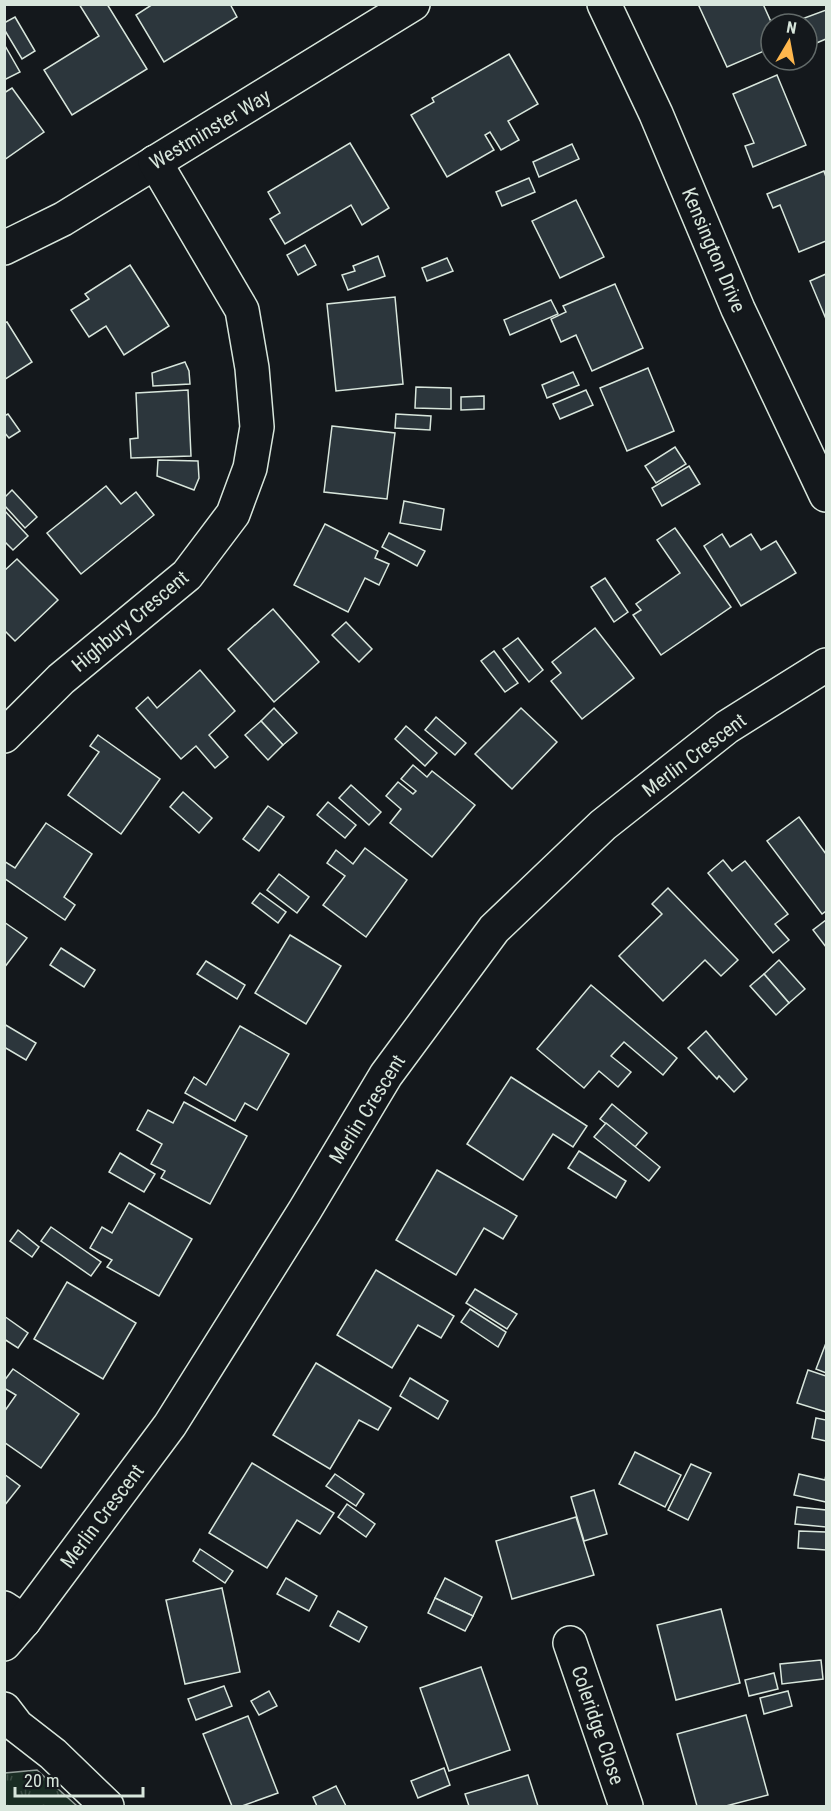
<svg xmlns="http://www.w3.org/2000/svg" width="831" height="1811" viewBox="0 0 831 1811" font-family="'Roboto Condensed',sans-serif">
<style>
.grass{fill:url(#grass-tufts);stroke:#939e99;stroke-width:1.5}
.building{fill:#2c363c;stroke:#d8e6dc;stroke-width:1.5}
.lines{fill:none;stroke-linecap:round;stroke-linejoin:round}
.street-casing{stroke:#d8e6dc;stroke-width:36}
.secondary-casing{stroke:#d8e6dc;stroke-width:36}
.street{stroke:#14181c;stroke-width:33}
.secondary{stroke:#14181c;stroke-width:33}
.labels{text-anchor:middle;stroke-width:4.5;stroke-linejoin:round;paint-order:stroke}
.street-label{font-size:20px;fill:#d8e6dc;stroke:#14181c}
</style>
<defs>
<pattern id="grass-tufts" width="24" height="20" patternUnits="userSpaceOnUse" patternTransform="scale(1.5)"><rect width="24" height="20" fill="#1a2d24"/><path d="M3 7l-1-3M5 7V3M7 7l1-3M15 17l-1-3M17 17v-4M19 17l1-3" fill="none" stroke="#3b4b43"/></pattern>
</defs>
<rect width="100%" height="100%" fill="#14181c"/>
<polygon class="grass" points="37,1770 77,1806 5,1806 5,1773"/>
<g class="building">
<polygon points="79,4 107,4 147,69 72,115 44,70 99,36"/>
<polygon points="153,4 230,4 237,17 164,62 136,15"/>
<polygon points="698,4 763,4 772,24 771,48 727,67"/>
<polygon points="826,10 826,39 807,47 807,24 791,23"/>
<polygon points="15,17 35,51 22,59 4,29 4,23"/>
<polygon points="4,44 20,72 4,80"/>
<polygon points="509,54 538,104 508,121 519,140 501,150 490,132 485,135 494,150 447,177 411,115 434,102 432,98"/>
<polygon points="777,75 806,145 753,167 745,146 754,143 733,94"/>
<polygon points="12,88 44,132 4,160 4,93"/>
<polygon points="350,143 389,208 362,225 351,205 285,244 270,219 280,213 268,192"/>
<polygon points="572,144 579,159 539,177 533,162"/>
<polygon points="824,171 826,177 826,241 799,252 780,205 773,208 767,194"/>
<polygon points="529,178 535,192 502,206 496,192"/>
<polygon points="576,200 604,257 560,278 532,221"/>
<polygon points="305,245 316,265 298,275 287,255"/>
<polygon points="378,256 385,276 348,290 342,275 355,271 353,266"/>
<polygon points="447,258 453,271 427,281 422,268"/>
<polygon points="130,265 169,326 124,355 106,326 89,337 71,310 89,299 85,294"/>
<polygon points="826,274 826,319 810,281"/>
<polygon points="615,284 643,348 592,371 576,335 561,342 551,319 566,312 563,306"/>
<polygon points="395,297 403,384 336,391 327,304"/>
<polygon points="551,300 558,314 510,335 504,320"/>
<polygon points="7,322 32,362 4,380 4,323"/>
<polygon points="185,362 189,371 190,384 153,386 152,373"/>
<polygon points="648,368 674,431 627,451 600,388"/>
<polygon points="573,372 579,385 547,398 542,385"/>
<polygon points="416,387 451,388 451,409 415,408"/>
<polygon points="188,390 191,456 131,458 130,439 138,438 136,393"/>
<polygon points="586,390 593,405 560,419 553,404"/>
<polygon points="484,396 484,409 461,410 461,397"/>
<polygon points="8,414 20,431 9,438 4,432 4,416"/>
<polygon points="396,414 431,416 430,430 395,428"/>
<polygon points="332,426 395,433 387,499 324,492"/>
<polygon points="675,447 686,464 656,483 645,466"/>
<polygon points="158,460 198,461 199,478 194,490 157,476"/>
<polygon points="689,466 700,484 662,506 652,488"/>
<polygon points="106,486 121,504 136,492 154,515 81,574 47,533"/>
<polygon points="12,490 37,517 25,528 4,505 4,498"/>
<polygon points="404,501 444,509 441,530 400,523"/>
<polygon points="4,510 28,536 13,550 4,541"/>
<polygon points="325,524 378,551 375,558 389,564 379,585 365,578 348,612 294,585"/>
<polygon points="675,528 731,607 661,655 633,615 641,610 636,604 680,573 657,540"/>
<polygon points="389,533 425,551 417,566 382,547"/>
<polygon points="722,534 730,547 751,534 761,550 776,541 796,573 741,606 704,546"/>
<polygon points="17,559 58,600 15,641 4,630 4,571"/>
<polygon points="605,578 628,612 614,622 591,587"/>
<polygon points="273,609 319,662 274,702 228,649"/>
<polygon points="346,622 372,649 359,662 332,635"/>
<polygon points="595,628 634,678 582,719 551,681 561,673 552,662"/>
<polygon points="518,638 543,670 529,682 503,649"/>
<polygon points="494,651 518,683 505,692 481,661"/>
<polygon points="200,670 235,711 209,735 228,757 215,768 196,746 181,759 136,708 148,697 157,708"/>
<polygon points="274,708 297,733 283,745 261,721"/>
<polygon points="521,708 557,742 512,789 475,754"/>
<polygon points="436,717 466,743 455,755 425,730"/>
<polygon points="261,721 283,745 268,760 245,735"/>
<polygon points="406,726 437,753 425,766 395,739"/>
<polygon points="98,735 160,779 121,834 68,795 99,752 90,746"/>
<polygon points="413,765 427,777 432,771 475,805 432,857 390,823 401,809 386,796 398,782 413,794 416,791 401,779"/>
<polygon points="351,785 381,812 369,825 339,798"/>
<polygon points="183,792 212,818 199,833 170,807"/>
<polygon points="328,802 356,825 345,838 317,815"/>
<polygon points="268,806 284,817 259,851 243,839"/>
<polygon points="799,817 826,854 826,911 822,914 767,841"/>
<polygon points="46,823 92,854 64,897 75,905 65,920 4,878 4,861 15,868"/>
<polygon points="365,848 407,880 366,937 323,905 345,876 327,863 336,850 353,864"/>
<polygon points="723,860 732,871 745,861 788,914 775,924 789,940 773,953 708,873"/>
<polygon points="279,874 309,897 297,913 267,890"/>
<polygon points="668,888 738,960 721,976 705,960 663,1001 619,956 662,914 652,904"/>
<polygon points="260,893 286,912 278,923 252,903"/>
<polygon points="826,920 826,947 813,930"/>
<polygon points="4,922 27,938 4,968"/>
<polygon points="290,935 341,966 306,1024 255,993"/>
<polygon points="61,948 95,970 84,987 50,965"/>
<polygon points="779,960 805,989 789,1003 764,974"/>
<polygon points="206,961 245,985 237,999 197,974"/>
<polygon points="764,974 789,1003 776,1015 750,986"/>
<polygon points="591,985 677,1058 663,1075 624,1042 611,1056 631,1072 618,1087 599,1071 584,1088 537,1049"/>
<polygon points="4,1024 36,1043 26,1060 4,1047"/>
<polygon points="240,1026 289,1054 257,1110 245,1103 235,1121 185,1093 194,1077 206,1085"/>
<polygon points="706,1031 747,1079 734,1092 719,1076 717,1079 688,1048"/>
<polygon points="511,1077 587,1126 573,1147 553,1134 523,1180 467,1144"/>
<polygon points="184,1102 247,1136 210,1204 161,1178 165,1171 151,1164 162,1144 137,1130 148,1110 173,1123"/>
<polygon points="612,1104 647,1133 635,1147 600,1119"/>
<polygon points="606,1123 660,1167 649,1181 594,1137"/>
<polygon points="579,1151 626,1181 616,1198 568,1168"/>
<polygon points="120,1153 155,1174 144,1192 109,1172"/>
<polygon points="437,1170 517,1216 503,1239 484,1228 456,1275 396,1240"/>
<polygon points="129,1203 192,1239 159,1296 107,1267 112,1260 90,1248 102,1227 112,1233"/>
<polygon points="51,1227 101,1262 91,1276 41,1241"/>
<polygon points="18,1230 39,1247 32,1257 10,1241"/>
<polygon points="376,1270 454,1316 441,1338 418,1325 392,1368 337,1335"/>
<polygon points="67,1282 136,1323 103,1379 34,1339"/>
<polygon points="475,1289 517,1314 507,1329 466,1303"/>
<polygon points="470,1309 506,1332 498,1347 461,1322"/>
<polygon points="4,1316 28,1333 18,1348 4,1339"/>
<polygon points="826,1343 826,1373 816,1369"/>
<polygon points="316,1363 391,1408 378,1430 359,1420 330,1469 273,1435"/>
<polygon points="13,1369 79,1414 41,1468 4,1442 4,1412 16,1395 4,1388 4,1381"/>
<polygon points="808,1370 826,1376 826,1412 797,1403"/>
<polygon points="410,1378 448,1401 438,1419 400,1396"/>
<polygon points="816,1418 826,1420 826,1441 812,1438"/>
<polygon points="635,1452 681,1475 665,1507 619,1484"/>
<polygon points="252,1463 334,1513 320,1534 297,1520 267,1568 209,1533"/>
<polygon points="691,1464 711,1473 688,1520 668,1510"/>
<polygon points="4,1474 20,1486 4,1506"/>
<polygon points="335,1474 364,1494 356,1506 326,1486"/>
<polygon points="799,1474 825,1480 826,1475 826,1502 794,1495"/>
<polygon points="594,1490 607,1534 584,1541 571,1497"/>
<polygon points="347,1504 375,1524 366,1537 338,1517"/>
<polygon points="797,1507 826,1510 826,1527 795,1524"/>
<polygon points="576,1517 594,1575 512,1599 496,1541"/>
<polygon points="799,1531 826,1532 826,1550 798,1548"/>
<polygon points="200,1549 233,1571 225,1583 193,1561"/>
<polygon points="286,1578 317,1596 309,1611 277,1594"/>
<polygon points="445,1578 482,1597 473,1616 435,1598"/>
<polygon points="222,1588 240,1672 185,1684 166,1600"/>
<polygon points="435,1598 473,1616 465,1631 428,1613"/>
<polygon points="721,1609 740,1683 676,1700 657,1625"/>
<polygon points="338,1611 367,1627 359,1642 330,1626"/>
<polygon points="821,1660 823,1679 782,1684 780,1664"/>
<polygon points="481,1667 510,1750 449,1771 420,1688"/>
<polygon points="774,1673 778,1689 749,1696 745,1680"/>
<polygon points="224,1686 232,1706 196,1720 188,1699"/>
<polygon points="269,1691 277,1706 259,1715 251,1701"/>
<polygon points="788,1691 792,1706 764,1714 760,1698"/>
<polygon points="746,1715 768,1795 726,1806 697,1806 677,1734"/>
<polygon points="248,1716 278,1793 242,1806 232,1806 203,1734"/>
<polygon points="444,1768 450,1785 418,1798 411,1781"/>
<polygon points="528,1775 538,1806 469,1806 465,1794"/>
<polygon points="336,1786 346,1806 317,1806 313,1797"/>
</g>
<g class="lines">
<g class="street-casing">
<g id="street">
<polyline points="604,4 656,114 738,309 826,495"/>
<polyline points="4,248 63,219 413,4"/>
<polyline points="4,736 61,679 187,575 233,514 250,468 257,427 252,368 242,310 155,162"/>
<polyline points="4,1608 24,1621"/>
<polyline points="570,1643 626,1806"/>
<polyline points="4,1709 17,1726 53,1754 107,1806"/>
</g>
</g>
<g class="secondary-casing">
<polyline id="secondary" points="4,1644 24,1621 170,1425 305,1210 386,1075 494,929 603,825 727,727 826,665"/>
</g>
<use href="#street" class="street"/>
<use href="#secondary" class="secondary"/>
</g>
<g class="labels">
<g class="street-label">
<text transform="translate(210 129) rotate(-31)" y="7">Westminster Way</text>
<text transform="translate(714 250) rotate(67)" y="7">Kensington Drive</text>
<text transform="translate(130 621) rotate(-40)" y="7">Highbury Crescent</text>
<text transform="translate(694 755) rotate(-37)" y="7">Merlin Crescent</text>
<text transform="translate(367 1109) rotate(-58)" y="7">Merlin Crescent</text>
<text transform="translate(102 1516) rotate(-53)" y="7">Merlin Crescent</text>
<text transform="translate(598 1725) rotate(71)" y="7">Coleridge Close</text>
</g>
</g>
<rect width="831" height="1811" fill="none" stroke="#d8e6dc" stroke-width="12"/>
<g transform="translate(789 42) rotate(10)"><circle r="28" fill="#14181c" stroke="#626a69" stroke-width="1.5"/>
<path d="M0-4.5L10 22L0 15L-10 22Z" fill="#ffb74d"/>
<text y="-9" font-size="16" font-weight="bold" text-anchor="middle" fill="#d8e6dc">N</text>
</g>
<path d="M15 1787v9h128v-9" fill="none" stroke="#d8e6dc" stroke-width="3"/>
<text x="24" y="1787" font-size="18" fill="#d8e6dc" stroke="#14181c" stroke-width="4.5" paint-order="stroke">20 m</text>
</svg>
